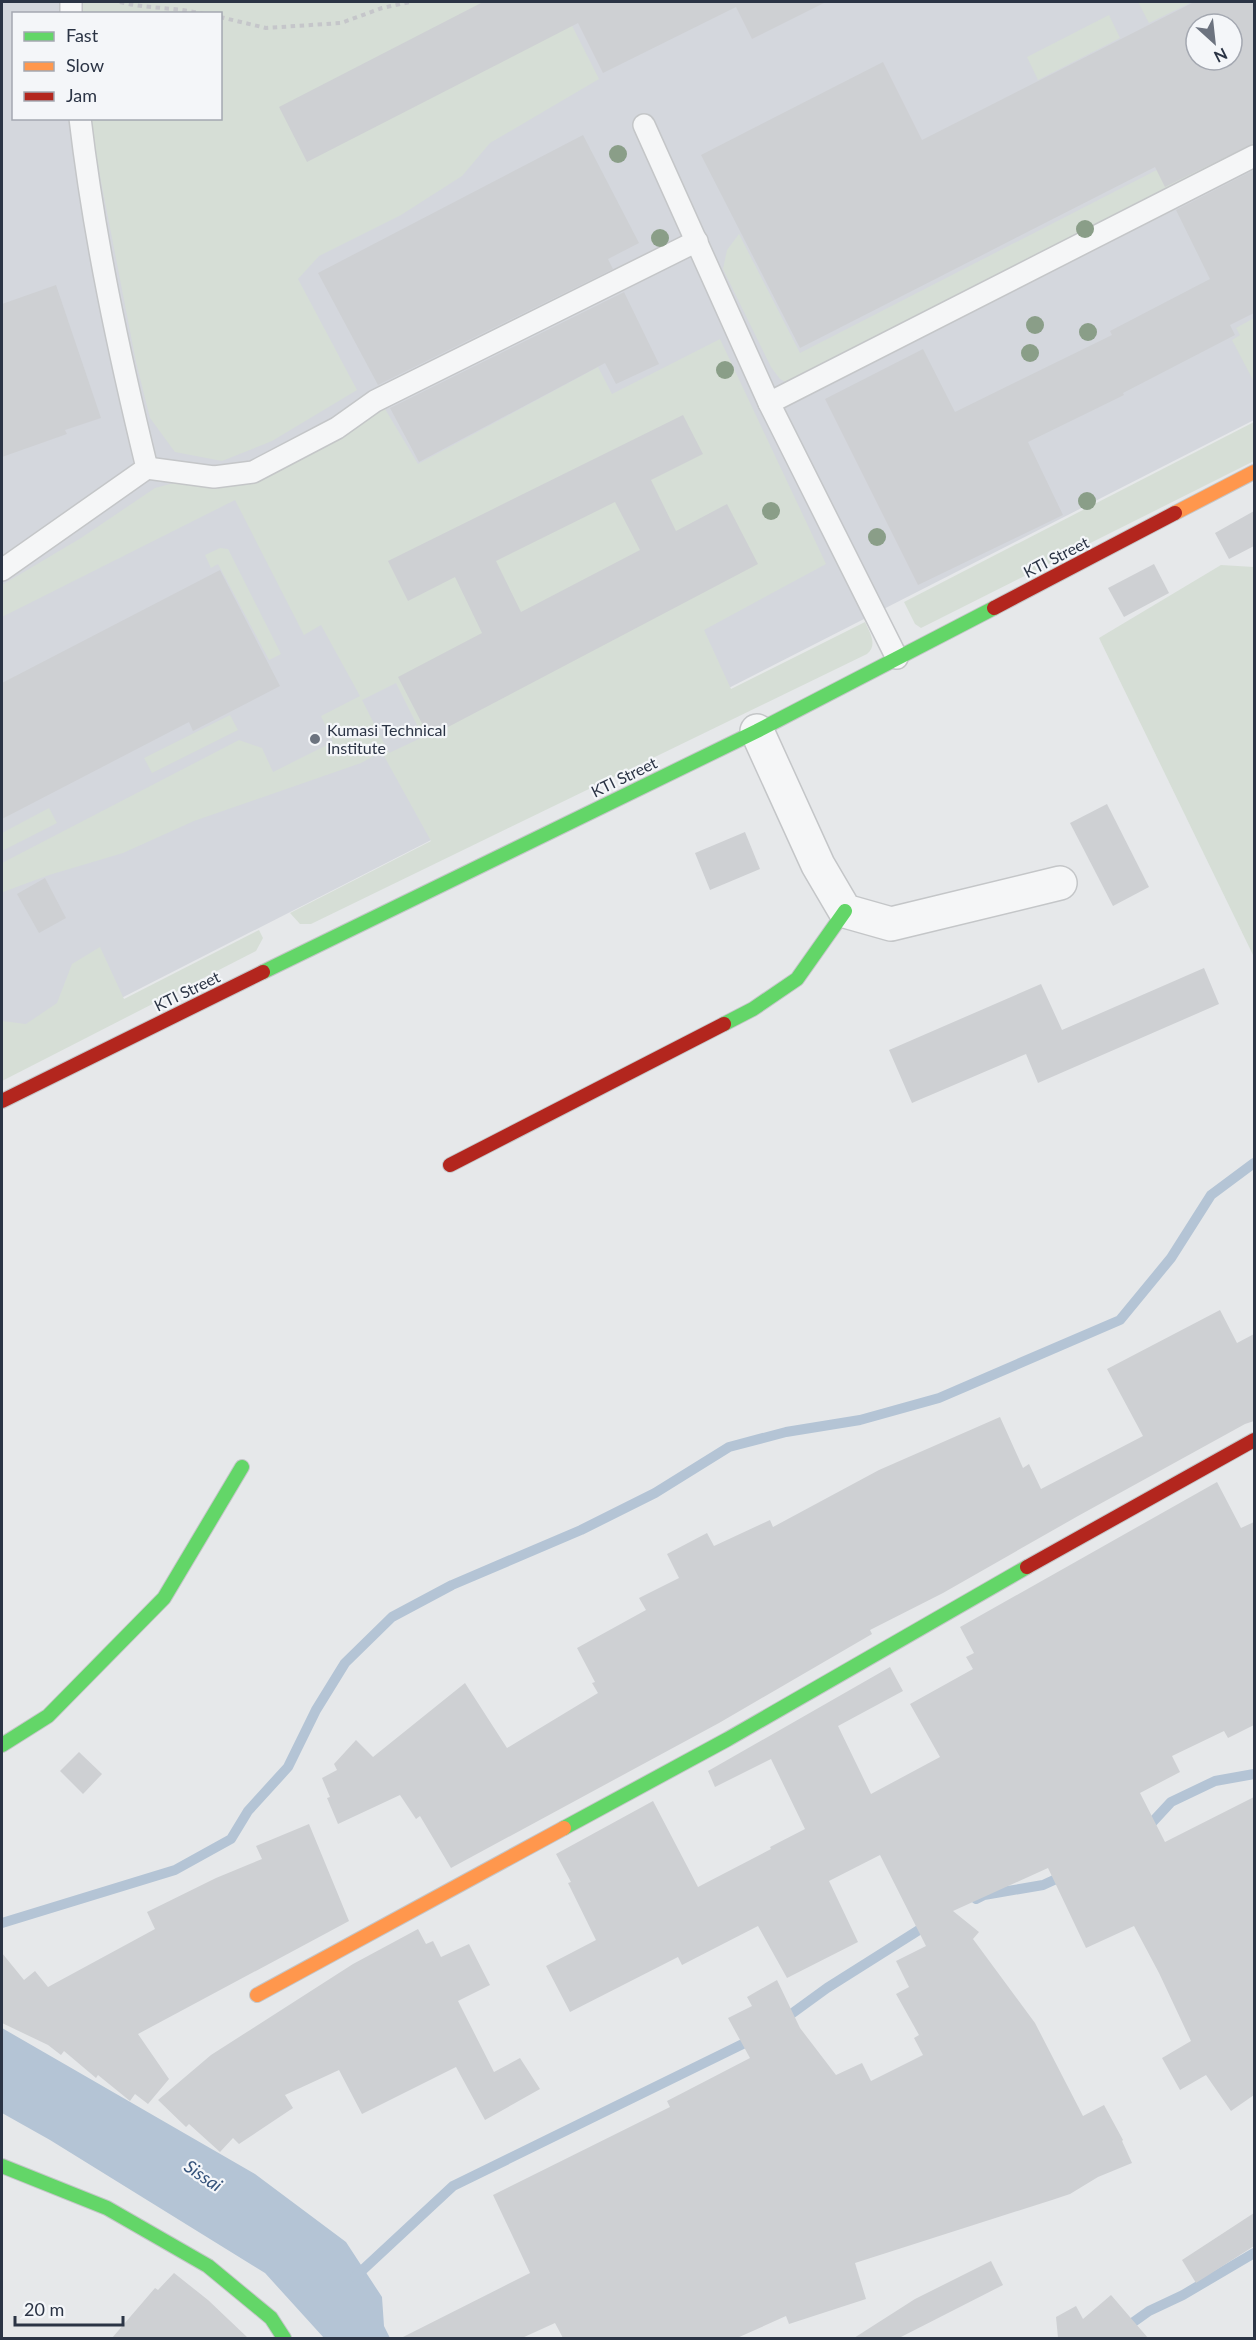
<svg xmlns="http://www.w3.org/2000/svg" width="1256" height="2340" viewBox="0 0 1256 2340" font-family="Lato,sans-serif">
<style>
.built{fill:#d4d7dd;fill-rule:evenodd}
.green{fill:#d6ded6;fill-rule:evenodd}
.water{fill:#b4c4d5}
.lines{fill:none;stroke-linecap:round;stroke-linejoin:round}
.stream{stroke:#b4c4d5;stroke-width:10}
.building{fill:#ced0d3;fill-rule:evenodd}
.lane-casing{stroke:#c4c6c8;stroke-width:24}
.street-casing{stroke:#c4c6c8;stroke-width:36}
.fast-casing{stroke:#c4c6c8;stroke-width:16}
.slow-casing{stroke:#c4c6c8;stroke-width:16}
.jam-casing{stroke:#c4c6c8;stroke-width:16}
.path{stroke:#c5c6ca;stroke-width:4;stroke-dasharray:4.5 4.5;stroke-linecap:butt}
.lane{stroke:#f5f6f7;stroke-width:21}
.street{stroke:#f5f6f7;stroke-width:33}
.fast{stroke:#63d668;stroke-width:14}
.slow{stroke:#ff974d;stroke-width:14}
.jam{stroke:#b3261e;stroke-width:14}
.tree{fill:#8a9e88}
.poi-dot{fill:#6c737f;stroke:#f4f6f9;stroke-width:2}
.labels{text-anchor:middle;stroke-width:4.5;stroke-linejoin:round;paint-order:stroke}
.street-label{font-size:16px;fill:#2b3445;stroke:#f4f6f9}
.poi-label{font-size:16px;fill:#2b3445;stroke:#f4f6f9;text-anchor:start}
.water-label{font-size:18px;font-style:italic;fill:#34527a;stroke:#f4f6f9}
</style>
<rect width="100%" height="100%" fill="#e6e8ea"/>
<path class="built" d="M2 2H1254V420L2 1059ZM14 14H220V118H14ZM1196 24H1232V60H1196Z"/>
<g class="green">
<polygon points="82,2 560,2 599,79 490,143 462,176 401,215 319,256 298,279 357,390 272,441 222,461 175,452 150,418 136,362 89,119 220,118 220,14 81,14"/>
<polygon points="1138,2 1192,2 1149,23"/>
<polygon points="1109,15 1120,38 1038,80 1027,57"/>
<polygon points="1254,120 1254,149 789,384 780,379 771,367 723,269 727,250 739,234 800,353"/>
<polygon points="1254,318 1254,382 1232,340 1240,335 1236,328"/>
<path d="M720 339 826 564 704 630 731 689 865 622C870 633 878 645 867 654L311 924H300L290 913 431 841 384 756 380 753 361 763 194 821 123 853 49 875 3 892 2 863 239 740 262 748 273 772 333 742 321 716 360 696 321 625 304 635 235 500 2 617V585L81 538 155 488 304 448 385 409 418 464 598 367 612 394ZM396 683 423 737 389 753 362 700Z"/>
<polygon points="1254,422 1254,461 921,628 915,624 904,602"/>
<polygon points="220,548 228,549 281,654 269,660 218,564 211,568 205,555"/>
<polygon points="1221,565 1254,567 1254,957 1099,638"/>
<polygon points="230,715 238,730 152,773 144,758"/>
<polygon points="49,808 57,823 2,851 2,833"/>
<polygon points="259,930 263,938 256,951 2,1081 2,1021 26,1024 57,1003 72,964 100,947 124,999"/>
</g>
<polygon class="water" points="2,2028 255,2174 346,2242 382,2297 384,2326 390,2338 324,2338 265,2273 50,2140 2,2113"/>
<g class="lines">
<g class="stream">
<polyline points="1146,1829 1171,1802 1215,1781 1254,1774"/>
<polyline points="976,1899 984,1895 1043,1885 1065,1875"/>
<polyline points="2,1923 175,1870 231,1839 248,1811 288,1767 316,1710 345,1663 392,1617 452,1585 581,1530 655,1493 729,1447 786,1432 860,1420 939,1398 1120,1320 1171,1258 1211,1195 1254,1163"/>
<polyline points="783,2020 827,1988 930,1923"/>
<polyline points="355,2277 453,2186 755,2038"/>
<polyline points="1111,2338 1149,2311 1183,2295 1254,2253"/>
</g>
</g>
<g class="building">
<polygon points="483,2 826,2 752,39 736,7 603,73 578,23 307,162 279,107"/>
<path d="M1194 2H1254V143L1165 187 1155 167 800 348 701 155 883 62 922 140ZM1196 24H1232V60H1196Z"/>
<polygon points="583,135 639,243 608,259 613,269 378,385 318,273"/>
<polygon points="1254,170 1254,313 1230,325 1235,335 1123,393 1124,395 1028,442 1063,515 918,585 825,399 923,349 955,412 1112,335 1110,331 1210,279 1176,210"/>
<polygon points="56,285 101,418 65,430 67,434 2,457 2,304"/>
<polygon points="624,292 659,364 616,384 605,363 419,462 390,408"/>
<path d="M683 415 703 454 651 480 676 531 727 504 758 564 429 737 398 677 482 633 455 577 408 601 388 561ZM615 502 640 550 521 612 496 561Z"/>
<polygon points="1254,511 1254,546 1229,559 1215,533"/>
<polygon points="1154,564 1169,593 1124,617 1108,588"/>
<polygon points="220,570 280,686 193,731 189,722 2,819 2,683"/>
<polygon points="1107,804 1149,887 1113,906 1070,823"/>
<polygon points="745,832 760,869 710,890 695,853"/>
<polygon points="45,878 66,918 39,933 17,894"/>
<polygon points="1204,968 1219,1004 1038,1083 1026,1054 912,1103 889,1050 1041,984 1062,1030"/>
<polygon points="1220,1310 1237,1343 1254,1334 1254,1421 1245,1424 1078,1516 943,1593 870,1630 872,1634 719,1723 451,1868 420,1816 416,1819 400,1795 338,1824 327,1798 330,1797 322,1778 337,1770 334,1764 356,1740 373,1757 465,1683 507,1748 598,1693 592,1683 595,1682 577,1648 646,1610 639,1598 679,1578 667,1554 707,1533 714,1546 770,1520 773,1527 879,1470 1000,1417 1023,1468 1029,1464 1041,1489 1143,1436 1107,1369"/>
<polygon points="1217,1482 1241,1528 1254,1522 1254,1725 1228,1738 1224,1731 1172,1756 1180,1772 1140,1793 1165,1842 1254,1797 1254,2095 1231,2111 1206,2075 1180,2090 1162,2058 1191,2041 1159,1973 1134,1926 1086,1948 1048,1868 953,1911 979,1932 973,1939 1035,2023 1083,2116 1104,2105 1123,2140 1122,2141 1132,2163 1098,2177 1070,2194 1052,2200 855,2263 866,2299 789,2324 786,2316 737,2338 563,2338 555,2323 522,2338 401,2338 530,2273 493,2195 670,2107 667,2101 750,2058 728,2018 752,2006 747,1997 777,1980 800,2028 836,2075 862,2063 871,2081 923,2055 914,2038 919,2035 896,1994 909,1987 896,1961 926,1946 880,1855 829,1881 858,1942 787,1978 758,1926 682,1965 678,1957 570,2012 546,1966 596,1940 568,1883 571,1882 556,1854 653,1801 698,1887 771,1849 770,1847 805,1829 771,1759 715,1787 708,1771 890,1667 903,1691 838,1726 871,1794 940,1757 910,1704 973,1669 966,1657 974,1653 960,1627"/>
<polygon points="79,1752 102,1774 83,1794 60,1771"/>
<polygon points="309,1824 349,1921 138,2034 169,2079 148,2104 135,2094 130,2101 98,2075 96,2078 64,2051 61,2055 48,2045 2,2023 2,1953 24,1980 35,1971 48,1987 155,1929 147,1912 216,1878 262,1859 256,1846"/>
<polygon points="418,1929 426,1944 433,1941 441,1957 469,1944 490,1985 458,2001 494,2072 520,2058 540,2089 485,2120 456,2067 362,2114 339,2070 285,2095 293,2108 239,2144 233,2138 220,2152 189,2124 186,2127 158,2100 211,2055 353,1964"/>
<polygon points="1254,2213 1254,2246 1196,2283 1182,2260"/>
<polygon points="991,2261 1003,2285 899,2338 854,2338 915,2299"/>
<polygon points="174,2273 208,2300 248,2338 112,2338 155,2288 158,2290"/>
<polygon points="1111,2295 1148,2338 1058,2338 1056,2317 1076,2306 1083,2319"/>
</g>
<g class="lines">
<g class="lane-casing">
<g id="lane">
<polyline points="71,14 71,2"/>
<polyline points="644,125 769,403 897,658"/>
<polyline points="769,403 1254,156"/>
<polyline points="147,468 214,477 253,472 337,428 375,401 697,241"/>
<path d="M2 570 147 468C119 353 94 237 80 118"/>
</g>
</g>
<g class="street-casing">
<polyline id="street" points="757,731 818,865 845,911 891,924 1060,883"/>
</g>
<g class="fast-casing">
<g id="fast">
<polyline points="263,972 757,731 994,608"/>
<polyline points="724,1024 753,1009 797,979 845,911"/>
<polyline points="2,1745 48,1716 164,1598 242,1467"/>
<polyline points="564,1828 728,1739 1027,1567"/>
<polyline points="2,2166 107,2208 208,2266 271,2318 284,2338"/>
</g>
</g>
<g class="slow-casing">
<g id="slow">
<polyline points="1175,513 1254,472"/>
<polyline points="257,1995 564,1828"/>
</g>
</g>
<g class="jam-casing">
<g id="jam">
<polyline points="994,608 1175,513"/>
<polyline points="2,1101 263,972"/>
<polyline points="450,1165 724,1024"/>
<polyline points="1027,1567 1254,1440"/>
</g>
</g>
<g class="path">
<path d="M120 2C147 9 176 7 204 14"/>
<polyline points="220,17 266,28 341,23 382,8 410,2"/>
</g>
<use href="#lane" class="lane"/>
<use href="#street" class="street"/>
<use href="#fast" class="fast"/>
<use href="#slow" class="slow"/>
<use href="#jam" class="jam"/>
</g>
<g class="tree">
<circle cx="618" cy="154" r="9"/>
<circle cx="1085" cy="229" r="9"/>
<circle cx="660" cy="238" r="9"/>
<circle cx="1035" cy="325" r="9"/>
<circle cx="1088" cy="332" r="9"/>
<circle cx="1030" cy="353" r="9"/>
<circle cx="725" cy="370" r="9"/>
<circle cx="1087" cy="501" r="9"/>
<circle cx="771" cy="511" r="9"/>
<circle cx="877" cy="537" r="9"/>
</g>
<circle class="poi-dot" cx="315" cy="739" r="6"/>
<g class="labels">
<g class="street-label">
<text transform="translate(1056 557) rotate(-27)" y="6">KTI Street</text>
<text transform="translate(624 777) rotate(-26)" y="6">KTI Street</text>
<text transform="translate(187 991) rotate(-26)" y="6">KTI Street</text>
</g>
<g class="poi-label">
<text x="327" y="736">Kumasi Technical<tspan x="327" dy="18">Institute</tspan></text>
</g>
<g class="water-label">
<text transform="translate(203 2176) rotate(34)" y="6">Sissai</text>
</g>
</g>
<rect width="1256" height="2340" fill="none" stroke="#2b3445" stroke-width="6"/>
<rect x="12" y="12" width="210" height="108" fill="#f4f6f9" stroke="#a4a8b1" stroke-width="1.5"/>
<rect x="24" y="32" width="30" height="9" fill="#63d668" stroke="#a4a8b1" stroke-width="1.5"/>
<text x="66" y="42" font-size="18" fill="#2b3445">Fast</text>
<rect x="24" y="62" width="30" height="9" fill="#ff974d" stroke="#a4a8b1" stroke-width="1.5"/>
<text x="66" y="72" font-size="18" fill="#2b3445">Slow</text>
<rect x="24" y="92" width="30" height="9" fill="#b3261e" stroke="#a4a8b1" stroke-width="1.5"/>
<text x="66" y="102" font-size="18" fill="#2b3445">Jam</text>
<g transform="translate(1214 42) rotate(153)"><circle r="28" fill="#f4f6f9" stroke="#a4a8b1" stroke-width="1.5"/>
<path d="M0-4.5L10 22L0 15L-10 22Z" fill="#6c737f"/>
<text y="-9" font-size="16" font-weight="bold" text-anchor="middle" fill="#2b3445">N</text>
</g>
<path d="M15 2316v9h108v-9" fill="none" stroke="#2b3445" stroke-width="3"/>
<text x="24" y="2316" font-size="18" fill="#2b3445" stroke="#f4f6f9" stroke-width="4.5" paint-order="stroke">20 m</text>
</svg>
